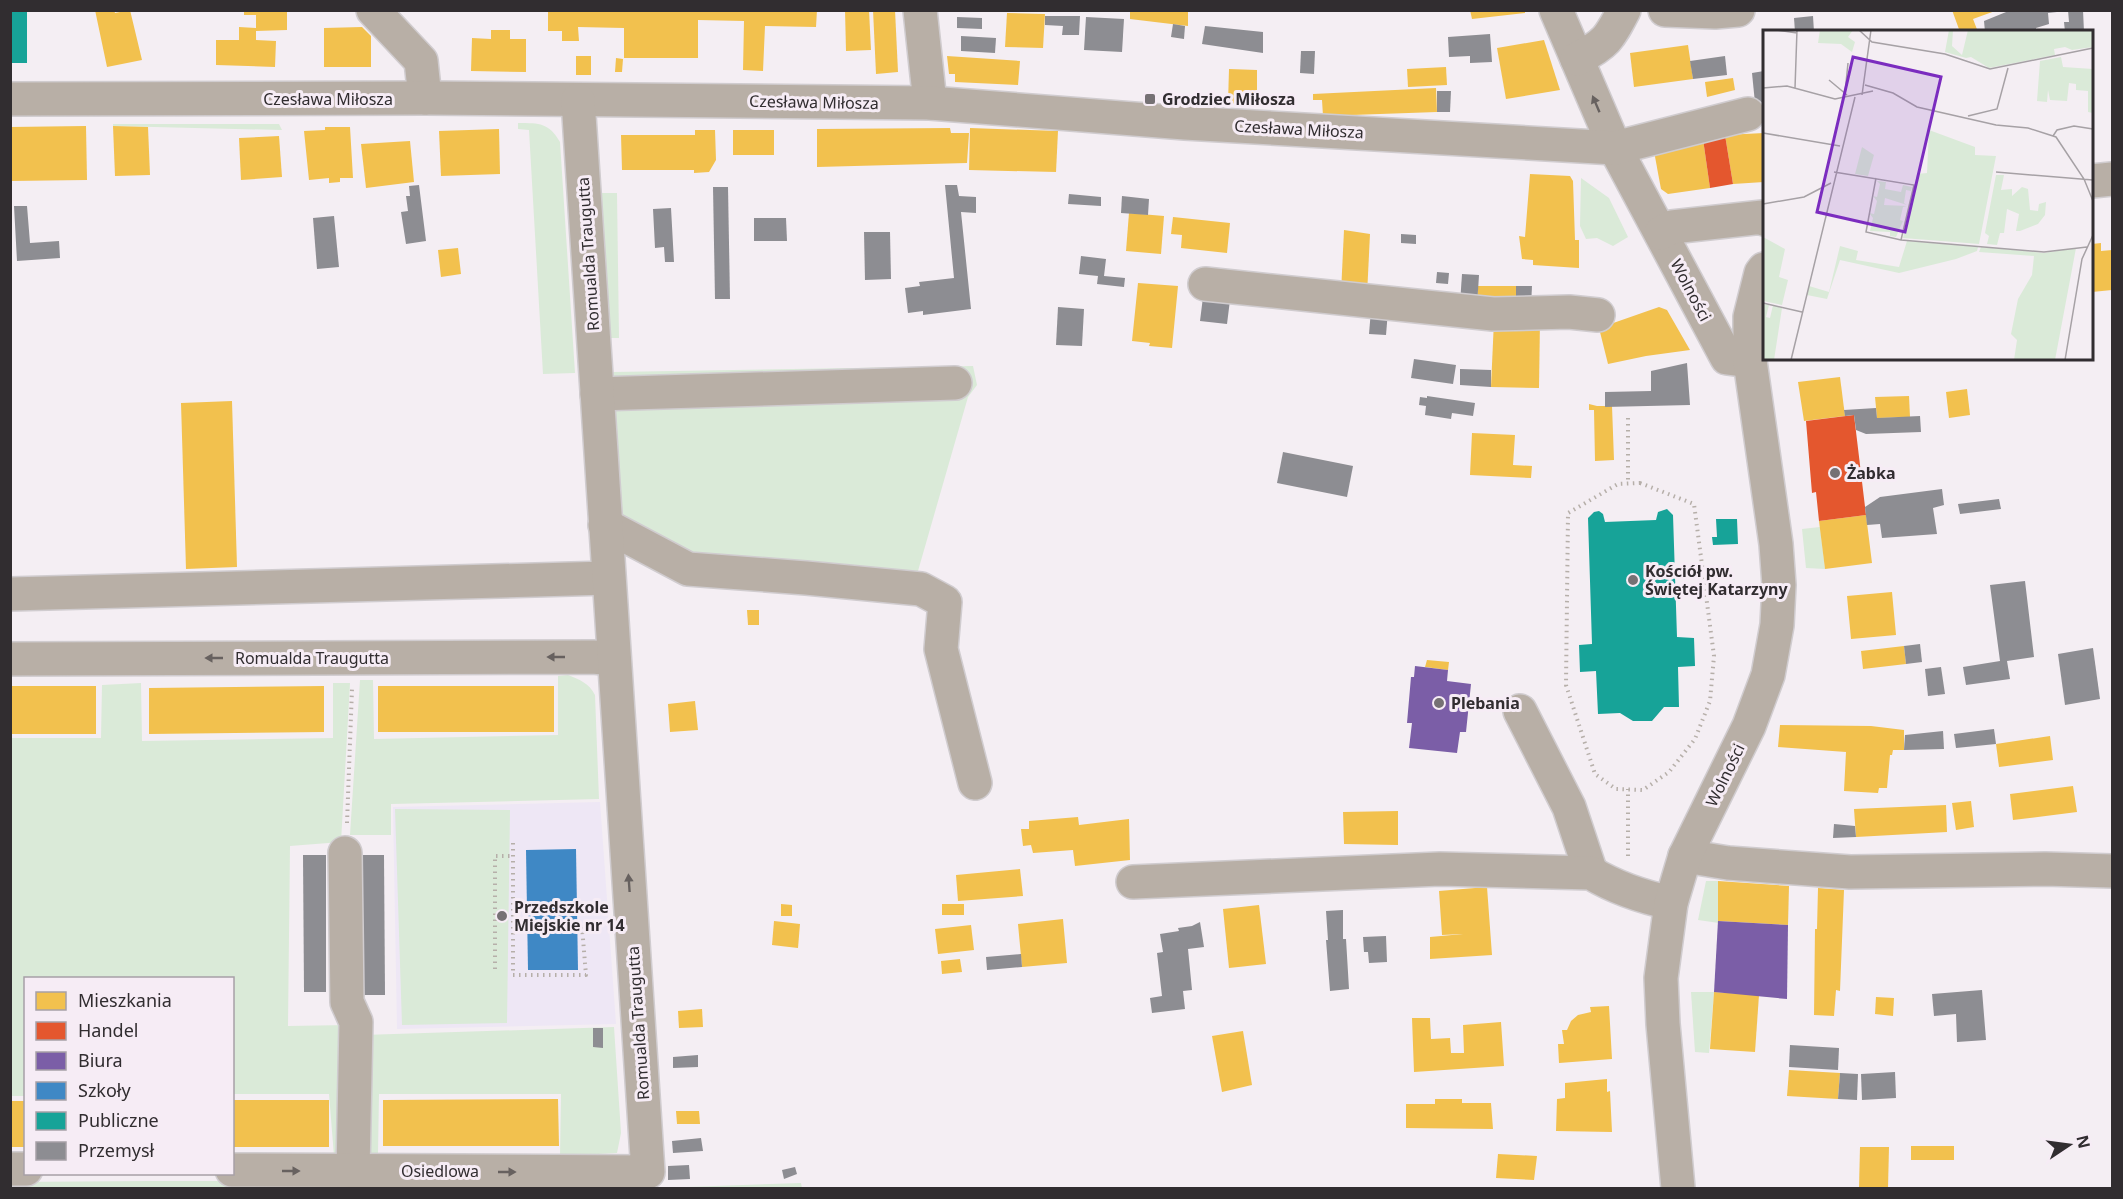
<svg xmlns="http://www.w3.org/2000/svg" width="2123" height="1199" viewBox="0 0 2123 1199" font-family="'Noto Sans',sans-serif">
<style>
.education{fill:#eee7f5}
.green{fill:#daead8}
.homes{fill:#f2c14e}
.shops{fill:#e4572e}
.offices{fill:#7b5ea7}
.schools{fill:#3f88c5}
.public{fill:#17a398}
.industry{fill:#8d8d92}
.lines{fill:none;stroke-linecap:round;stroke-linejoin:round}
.minor-casing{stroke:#d0cccf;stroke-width:36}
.path{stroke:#b6afa9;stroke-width:4;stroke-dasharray:1.5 4.5;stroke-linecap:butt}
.minor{stroke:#b8afa6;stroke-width:33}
.oneway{fill:#67615f}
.poi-dot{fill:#757174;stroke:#f6ecf5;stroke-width:2}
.labels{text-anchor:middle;stroke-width:6;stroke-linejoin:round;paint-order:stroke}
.street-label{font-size:16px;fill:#312d30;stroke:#f6ecf5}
.poi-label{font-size:16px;font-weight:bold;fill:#312d30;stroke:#f6ecf5;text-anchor:start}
.inset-road{fill:none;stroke:#a6a1a5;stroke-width:1.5}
.view{fill:#7b2cbf;fill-opacity:0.15;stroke:#7b2cbf;stroke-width:3}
.inset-edge{fill:none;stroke:#312d30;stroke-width:3}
</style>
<rect width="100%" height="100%" fill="#f4eef3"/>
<polygon class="education" points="600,802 616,1024 397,1029 393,807"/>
<g class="green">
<path d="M518 123C540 123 549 123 560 142L575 373 543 374 529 130 518 129Z"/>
<polygon points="113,124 279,124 282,130 113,126"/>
<polygon points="1581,178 1609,198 1628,237 1613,246 1597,238 1586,239 1580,226"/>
<polygon points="601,193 617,193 619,338 607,338"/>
<polygon points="973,366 977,385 968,397 918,571 624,555 613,372"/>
<polygon points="1820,527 1825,569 1806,568 1802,529"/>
<path d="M568 675C580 680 589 683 595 695L599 799 391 804V835H350L360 680H373L374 739 558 735V676Z"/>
<polygon points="141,683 142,741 333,738 333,683 350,683 341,842 290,846 288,1026 348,1025 345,1156 334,1156 329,1094 233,1094 232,978 26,978 25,1096 11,1096 10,738 101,738 102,685"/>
<polygon points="395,809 510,810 507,1023 402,1025"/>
<polygon points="1706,881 1718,881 1719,923 1698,920"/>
<polygon points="1691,992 1714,992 1709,1053 1695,1052"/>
<polygon points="614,1027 621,1133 617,1153 560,1156 561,1094 379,1094 378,1153 359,1154 363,1035"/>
<polygon points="149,1181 472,1181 648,1188 11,1188 10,1182"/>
<polygon points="801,1183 802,1188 653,1188 658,1188"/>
</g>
<g class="homes">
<polygon points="95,10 114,10 115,13 130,10 142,60 107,67"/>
<polygon points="244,10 287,10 287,30 256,31 256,40 276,41 275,67 216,65 216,40 239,40 239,27 256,28 256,15 244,15"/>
<polygon points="548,10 817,10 816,27 765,26 763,71 743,70 744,21 698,20 698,58 624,58 624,28 578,27 579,41 562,41 562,31 548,31"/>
<polygon points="845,10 869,10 871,50 846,51"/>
<polygon points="873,10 895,10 898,72 876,74"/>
<polygon points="1130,10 1188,10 1188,26 1130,19"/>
<polygon points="1470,10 1525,10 1525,13 1472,19"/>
<polygon points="1952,10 1994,10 1995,11 1973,19 1978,32 1960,32"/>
<polygon points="1007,13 1045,14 1043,48 1005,47"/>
<polygon points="362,27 371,36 371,67 324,67 324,28"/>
<polygon points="491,30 510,30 510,39 526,39 526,72 471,71 472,38 491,39"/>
<polygon points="1544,40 1560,90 1506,99 1497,48"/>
<polygon points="1688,45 1693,79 1634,87 1630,53"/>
<rect x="576" y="56" width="15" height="19"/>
<polygon points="947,56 1020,61 1018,85 955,82 955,74 949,74"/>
<polygon points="616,58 623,59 622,72 615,72"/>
<polygon points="1446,67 1447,85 1408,87 1407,69"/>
<polygon points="1229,69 1257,70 1257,105 1228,103"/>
<polygon points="1733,78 1735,90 1707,97 1705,82"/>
<polygon points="1436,88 1437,112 1323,116 1322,100 1313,100 1313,94"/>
<polygon points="86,126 87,180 10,181 10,127"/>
<polygon points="113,126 148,127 150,175 115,176"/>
<polygon points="325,127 350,127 353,178 340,178 340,182 329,183 329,178 309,180 304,131 325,130"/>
<polygon points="950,128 951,133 969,133 967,163 817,167 817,129"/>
<polygon points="970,128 1058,131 1056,172 969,170"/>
<polygon points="499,129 500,174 441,176 439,131"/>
<polygon points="695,130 715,130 716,160 709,172 694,173 694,170 622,170 621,135 695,135"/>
<rect x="733" y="130" width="41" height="25"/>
<polygon points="1764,133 1764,182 1733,184 1725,135"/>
<polygon points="279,136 282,177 241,180 239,138"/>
<polygon points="1703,139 1710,188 1668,194 1661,189 1653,146"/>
<polygon points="410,141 414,182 366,188 361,144"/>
<polygon points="1530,174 1570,176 1573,181 1575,240 1579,240 1579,268 1533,265 1533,260 1522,259 1519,236 1525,237"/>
<polygon points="1129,213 1164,216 1161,254 1126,251"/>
<polygon points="1173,217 1230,223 1227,253 1181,248 1182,235 1171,234"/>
<polygon points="1344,230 1370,234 1367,295 1341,293"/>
<polygon points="2101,243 2101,251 2112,250 2112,290 2092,292 2092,244"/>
<polygon points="458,248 461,274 441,277 438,250"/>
<polygon points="1138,283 1178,286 1172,348 1149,346 1150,343 1132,341"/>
<polygon points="1478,286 1516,286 1516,306 1477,306"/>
<polygon points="1659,307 1667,310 1690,350 1646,356 1608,364 1599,328"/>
<polygon points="1494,320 1540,320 1539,388 1491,387"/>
<polygon points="1840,377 1845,416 1804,421 1798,382"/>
<polygon points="1967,389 1970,415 1949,418 1946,392"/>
<polygon points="1909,396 1910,417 1877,418 1875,397"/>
<polygon points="232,401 237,567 186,569 181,403"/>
<polygon points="1589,404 1597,406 1612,406 1614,460 1595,461 1594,410 1589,410"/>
<polygon points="1472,433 1515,435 1513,465 1532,466 1531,478 1470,475"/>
<polygon points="1866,515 1872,563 1825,569 1819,521"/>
<polygon points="1892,592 1896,635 1851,639 1847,596"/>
<polygon points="747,610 759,610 759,625 748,625"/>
<polygon points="1904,646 1906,664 1863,669 1861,651"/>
<polygon points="1427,660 1449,662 1448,670 1425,667"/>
<rect x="10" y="686" width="86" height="48"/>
<polygon points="324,686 324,732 149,734 149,688"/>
<rect x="378" y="686" width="176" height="46"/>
<polygon points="695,701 698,730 670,732 668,704"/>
<polygon points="1780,725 1871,726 1904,730 1904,750 1893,750 1892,755 1890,755 1887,788 1879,788 1878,793 1844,791 1846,752 1778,747"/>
<polygon points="2050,736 2053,760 1999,767 1996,744"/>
<polygon points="2073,786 2077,812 2013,820 2010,794"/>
<polygon points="1971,801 1974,827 1956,830 1952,803"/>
<polygon points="1946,805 1947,832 1856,837 1854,809"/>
<polygon points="1398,811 1398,845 1344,844 1343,812"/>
<polygon points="1078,817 1079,825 1129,819 1130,860 1075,866 1073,850 1033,853 1031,845 1023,846 1021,829 1029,829 1029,821"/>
<polygon points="1020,869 1023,896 958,901 956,875"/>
<polygon points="1718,881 1789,886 1788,925 1718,921"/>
<polygon points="1487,887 1492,955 1430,959 1430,937 1463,934 1442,935 1439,891"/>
<polygon points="1818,888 1844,890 1840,991 1836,990 1834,1016 1814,1015 1815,929 1817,929"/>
<polygon points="781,904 792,905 792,916 781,916"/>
<rect x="942" y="904" width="22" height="11"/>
<polygon points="1259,905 1266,964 1229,968 1223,909"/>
<polygon points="1063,919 1067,963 1022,967 1018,924"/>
<polygon points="774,921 800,924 798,948 772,945"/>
<polygon points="971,925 974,950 938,954 935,929"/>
<polygon points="960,959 962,972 942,974 941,961"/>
<polygon points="1714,992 1759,995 1755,1052 1710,1049"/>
<polygon points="1876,997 1894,998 1893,1016 1875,1014"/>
<polygon points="1609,1006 1612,1059 1559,1063 1558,1044 1564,1044 1562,1030 1567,1030 1571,1021 1578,1015 1591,1012 1590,1007"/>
<polygon points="702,1009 703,1027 679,1028 678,1011"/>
<polygon points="1412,1018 1430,1018 1431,1039 1450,1038 1451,1053 1464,1053 1463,1025 1501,1022 1504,1066 1414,1072"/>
<polygon points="1243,1031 1252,1085 1222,1092 1212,1036"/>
<polygon points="1789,1070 1840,1073 1838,1099 1787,1096"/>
<polygon points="1607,1079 1607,1092 1610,1091 1612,1132 1556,1131 1557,1099 1565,1098 1565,1083"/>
<polygon points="558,1099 559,1146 383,1146 383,1100"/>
<polygon points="1435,1099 1462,1099 1462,1103 1491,1103 1493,1129 1406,1128 1406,1104 1435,1104"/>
<rect x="232" y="1100" width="97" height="47"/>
<rect x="10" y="1101" width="16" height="46"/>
<polygon points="676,1111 699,1111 700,1124 677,1124"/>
<rect x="1911" y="1146" width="43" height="14"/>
<polygon points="1860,1147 1889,1147 1888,1188 1859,1188"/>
<polygon points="1498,1154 1537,1156 1534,1180 1496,1178"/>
</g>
<g class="shops">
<polygon points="1725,135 1733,184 1710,188 1703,139"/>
<polygon points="1854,415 1866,515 1819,521 1816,492 1812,493 1806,421"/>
</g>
<g class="offices">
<polygon points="1415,666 1448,670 1447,681 1471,684 1466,732 1460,732 1457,753 1409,748 1412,723 1407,723 1411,677 1414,677"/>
<polygon points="1718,921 1788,925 1787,999 1714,992"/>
</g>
<polygon class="schools" points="576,849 578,970 528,970 526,850"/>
<g class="public">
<rect x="10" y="10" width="17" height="53"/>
<polygon points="1667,509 1673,515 1677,637 1694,638 1695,666 1678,667 1679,707 1664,707 1652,721 1633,721 1620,713 1598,714 1596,671 1580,672 1579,645 1592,644 1588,518 1594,512 1599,511 1603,514 1605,522 1656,520 1658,512"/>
<polygon points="1716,519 1737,519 1738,544 1713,545 1712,537 1717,537"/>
</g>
<g class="industry">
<polygon points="2011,10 2057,10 2057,12 2048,13 2049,24 2036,28 2036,32 1985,32 1984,21"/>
<polygon points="2068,10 2083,10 2084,32 2065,32 2064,22 2069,22"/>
<polygon points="1045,16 1080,16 1079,35 1062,35 1063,26 1045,25"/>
<polygon points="1813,16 1814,32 1795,32 1794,18"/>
<polygon points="957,17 982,18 982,29 957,28"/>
<polygon points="1086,17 1124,19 1122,52 1084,50"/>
<polygon points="1173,24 1185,26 1184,39 1171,37"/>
<polygon points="1205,26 1263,32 1263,53 1202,44"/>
<polygon points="1490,34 1492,62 1470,63 1470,56 1449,57 1448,37"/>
<polygon points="961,36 996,38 995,53 961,51"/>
<polygon points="1301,51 1315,51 1314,74 1300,73"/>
<polygon points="1725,56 1727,75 1693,79 1690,61"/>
<polygon points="1764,71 1764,102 1755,103 1752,73"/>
<polygon points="1437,91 1451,91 1450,112 1437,112"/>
<polygon points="419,185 426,241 406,244 401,212 408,211 406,196 410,196 409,186"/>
<polygon points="945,185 957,185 959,196 976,197 976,213 961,212 971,309 923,315 923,311 908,313 905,288 920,286 919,282 954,278"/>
<polygon points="713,187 728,187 730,299 715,299"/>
<polygon points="1069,194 1101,197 1101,206 1068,204"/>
<polygon points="1122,196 1149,199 1148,215 1121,213"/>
<polygon points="14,206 27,206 30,243 59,241 60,258 17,261"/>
<polygon points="671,208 674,262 665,262 664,247 655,248 653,209"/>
<polygon points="334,216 339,267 317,269 313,218"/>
<polygon points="754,218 786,218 787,241 754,241"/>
<polygon points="864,232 890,232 891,279 865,280"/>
<polygon points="1401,234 1416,235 1416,244 1401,243"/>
<polygon points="1081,256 1106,259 1104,276 1125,278 1124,287 1097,284 1098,276 1079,274"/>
<polygon points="1437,272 1449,273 1448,284 1436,283"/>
<polygon points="1462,274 1479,275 1477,306 1460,304"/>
<polygon points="1516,286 1532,286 1531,306 1516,306"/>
<polygon points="1204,289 1231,292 1227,324 1200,321"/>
<polygon points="1058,307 1084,309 1082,346 1056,345"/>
<polygon points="1371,310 1388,311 1386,335 1369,334"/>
<polygon points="1414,359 1456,365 1453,384 1411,378"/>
<polygon points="1687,363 1690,405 1605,407 1605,392 1651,391 1651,371"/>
<polygon points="1460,369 1491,370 1491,387 1460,385"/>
<polygon points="1427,396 1475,403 1473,416 1452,413 1451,419 1425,415 1426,406 1419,405 1420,397 1427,398"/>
<polygon points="1876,408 1877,418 1920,416 1921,432 1866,434 1856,430 1854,415 1845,416 1844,410"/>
<polygon points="1283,452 1353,466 1347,497 1277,483"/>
<polygon points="1942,489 1944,505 1933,508 1937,534 1882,538 1880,524 1867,525 1865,507 1880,497"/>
<polygon points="1999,499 2001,509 1960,514 1958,504"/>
<polygon points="2025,581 2034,657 2007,661 2010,679 1966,685 1963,667 2000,661 1990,585"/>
<polygon points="1920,644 1922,662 1906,664 1904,646"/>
<polygon points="2093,648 2100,699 2065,705 2058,654"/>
<polygon points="1941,667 1945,694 1928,696 1925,669"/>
<polygon points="1994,729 1996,744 1956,748 1954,734"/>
<polygon points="1943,731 1944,749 1904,750 1905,735"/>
<polygon points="1834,824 1855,826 1856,837 1833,838"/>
<polygon points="303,855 326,855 326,992 304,992"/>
<polygon points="362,855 384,855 385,995 362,995"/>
<polygon points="1343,910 1343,939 1346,939 1349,989 1330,991 1326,940 1328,940 1326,911"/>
<polygon points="1200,922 1204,947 1188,949 1192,990 1183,991 1185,1009 1152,1013 1150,998 1162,996 1157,953 1163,952 1160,934 1179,931 1178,928 1192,926"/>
<polygon points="1386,936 1387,962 1369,963 1368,952 1364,952 1363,937"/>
<polygon points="1021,954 1022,967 987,970 986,957"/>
<polygon points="1982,990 1986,1040 1957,1042 1956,1014 1934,1016 1932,994"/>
<polygon points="593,1028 603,1028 603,1048 593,1047"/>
<polygon points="1790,1045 1839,1048 1838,1070 1789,1067"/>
<polygon points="698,1055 698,1067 673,1068 673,1057"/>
<polygon points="1895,1072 1896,1098 1862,1100 1861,1074"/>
<polygon points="1840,1073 1858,1074 1857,1100 1838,1099"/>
<polygon points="701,1138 703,1151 673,1153 672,1141"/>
<polygon points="689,1165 690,1179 668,1180 668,1166"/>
<polygon points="795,1167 797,1174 784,1179 782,1170"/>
</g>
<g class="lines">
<g class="minor-casing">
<g id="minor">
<polyline points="373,10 421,61 425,98"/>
<polyline points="920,10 930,103"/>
<polyline points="1556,10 1615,148 1727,358 1750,361"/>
<polyline points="1665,10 1715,12 1738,10"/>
<path d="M1577 59C1606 44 1609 39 1624 10"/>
<polyline points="10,99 425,98 930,103 1185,123 1615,148 1748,114"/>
<polyline points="2092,181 2112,179"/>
<polyline points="1661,233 1672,227 1763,217 1764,219"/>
<polyline points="1205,284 1493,314 1569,312 1598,315"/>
<polyline points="597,394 955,383"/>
<polyline points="605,525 688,569 806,578 921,589 945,602 941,649 975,783"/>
<polyline points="10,594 608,578"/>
<polyline points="10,659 593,657 614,659"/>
<polyline points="1520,711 1569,807 1591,873"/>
<polyline points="345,853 347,1002 356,1022 353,1171"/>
<polyline points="1685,856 1728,863 1850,872 2045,869 2112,871"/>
<path d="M1133 882 1440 869 1591 873C1616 888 1643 897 1671 903"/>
<polyline points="10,1169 26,1169"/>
<polyline points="232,1170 648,1172 578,100"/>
<polyline points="1678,1188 1663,1024 1661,978 1671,903 1685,856 1749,726 1768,675 1777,625 1779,585 1776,544 1750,361 1750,317 1761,273 1764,269"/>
</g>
</g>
<g class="path">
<polyline points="1628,418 1628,483"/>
<polygon points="1640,483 1694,504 1714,656 1710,701 1695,739 1669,772 1643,790 1616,789 1595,774 1566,685 1568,513 1618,484"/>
<polyline points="347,823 352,689"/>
<polyline points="513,843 513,975 586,975 582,927 602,927"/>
<polyline points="1628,856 1628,789"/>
<polyline points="495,969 495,856 513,856"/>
</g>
<use href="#minor" class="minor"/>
</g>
<defs><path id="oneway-solid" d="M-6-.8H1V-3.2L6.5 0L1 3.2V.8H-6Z" transform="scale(1.5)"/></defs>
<g class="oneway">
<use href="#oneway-solid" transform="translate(1596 104) rotate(-113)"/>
<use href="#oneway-solid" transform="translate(556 657) rotate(180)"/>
<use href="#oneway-solid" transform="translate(214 658) rotate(180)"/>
<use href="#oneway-solid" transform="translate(629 883) rotate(-94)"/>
<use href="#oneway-solid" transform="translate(291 1171)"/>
<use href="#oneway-solid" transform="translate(507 1172)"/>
</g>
<g class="poi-dot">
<rect x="1144" y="93" width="12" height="12" rx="3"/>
<circle cx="1835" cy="473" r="6"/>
<circle cx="1633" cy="580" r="6"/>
<circle cx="1439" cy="703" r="6"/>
<circle cx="502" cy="916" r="6"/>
</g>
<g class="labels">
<g class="street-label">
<text x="328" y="105">Czesława Miłosza</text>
<text transform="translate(814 102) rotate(1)" y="6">Czesława Miłosza</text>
<text transform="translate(1299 129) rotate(3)" y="6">Czesława Miłosza</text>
<text transform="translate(588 254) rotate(-94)" y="6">Romualda Traugutta</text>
<text transform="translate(1691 290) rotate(62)" y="6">Wolności</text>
<text x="312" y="664">Romualda Traugutta</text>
<text transform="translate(1725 775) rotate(-64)" y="6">Wolności</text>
<text transform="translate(638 1023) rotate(-94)" y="6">Romualda Traugutta</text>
<text x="440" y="1177">Osiedlowa</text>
</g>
<g class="poi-label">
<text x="1162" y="105">Grodziec Miłosza</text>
<text x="1847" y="479">Żabka</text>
<text x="1645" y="577">Kościół pw.<tspan x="1645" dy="18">Świętej Katarzyny</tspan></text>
<text x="1451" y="709">Plebania</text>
<text x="514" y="913">Przedszkole<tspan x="514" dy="18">Miejskie nr 14</tspan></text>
</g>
</g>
<g transform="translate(1763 30)">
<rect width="330" height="330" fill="#f4eef3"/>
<path d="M57 0H90L85 7 92 12 89 22 78 14 55 13ZM186 0H190L189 16 199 25 205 0H330V17L309 20 302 17 291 19 292 25 226 38 208 27 203 28 182 22ZM298 27 300 37 330 39V83L325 82V61L313 60V54L306 53 304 71 287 70 285 60 284 72 274 71 277 31ZM166 100 212 117V125L233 126 216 214 140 208 154 144 164 143ZM99 117 111 125 105 146 92 144ZM233 145H241L238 160 249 159V166L259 157 265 159 267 180 275 181 276 174 283 172 282 185 275 194 257 201H253L256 184 244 179 241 203H237L234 215 224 214 226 206 222 203ZM114 151 123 152 122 159 138 162 140 155 149 157 148 161 143 160 141 173 144 175 122 168 121 175 144 176 140 177 137 190 140 191 133 207 127 206V202L107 201 110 188 106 183 111 184 114 171 110 166 114 167 117 154ZM0 207 22 219 16 247 25 250 19 275 0 271ZM144 211 215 217 214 221 193 229 136 243 77 230 64 269 44 265 46 256 66 262 77 216 95 221 93 230 136 237ZM218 217 281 223 313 218 292 330H251L254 310 248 304 255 269 269 245 271 226 216 222ZM0 274 6 275 3 287 7 288 10 275 19 278 11 330H0Z" fill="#daead8"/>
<path class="inset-road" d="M13 0 34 3M96 0 109 12 182 24 227 39 330 18M66 50 84 65M102 55 130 63 154 77 233 95 265 98 293 107 321 149 330 171M0 58 24 56 72 69 110 61M32 58 34 0M82 63 85 33M99 65 108 0M205 86 234 79 245 38M0 103 77 116M290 106 294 100 311 96 330 99M71 142 151 155 138 210M233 142 330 150M113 148 103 202 138 210 281 222 324 217M0 174 41 167 68 153M0 273 39 282M28 330 92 67M302 330 319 229 330 205"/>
<path class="view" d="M90 27 178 47 142 202 54 182Z"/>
<rect width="330" height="330" class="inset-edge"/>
</g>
<rect width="2123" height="1199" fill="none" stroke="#312d30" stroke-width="24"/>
<rect x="24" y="977" width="210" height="198" fill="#f6ecf5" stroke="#a7a0a6" stroke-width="1.5"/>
<rect x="36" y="992" width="30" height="18" fill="#f2c14e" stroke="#a7a0a6" stroke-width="1.5"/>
<text x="78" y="1007" font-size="18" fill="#312d30">Mieszkania</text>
<rect x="36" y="1022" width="30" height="18" fill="#e4572e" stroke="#a7a0a6" stroke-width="1.5"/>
<text x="78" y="1037" font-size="18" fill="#312d30">Handel</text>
<rect x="36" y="1052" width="30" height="18" fill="#7b5ea7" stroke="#a7a0a6" stroke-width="1.5"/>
<text x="78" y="1067" font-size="18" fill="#312d30">Biura</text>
<rect x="36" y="1082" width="30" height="18" fill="#3f88c5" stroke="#a7a0a6" stroke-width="1.5"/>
<text x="78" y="1097" font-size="18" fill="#312d30">Szkoły</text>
<rect x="36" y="1112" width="30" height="18" fill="#17a398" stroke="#a7a0a6" stroke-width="1.5"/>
<text x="78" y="1127" font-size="18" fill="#312d30">Publiczne</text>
<rect x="36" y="1142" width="30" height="18" fill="#8d8d92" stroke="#a7a0a6" stroke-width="1.5"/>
<text x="78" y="1157" font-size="18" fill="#312d30">Przemysł</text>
<g transform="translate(2069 1145) rotate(77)" stroke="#f6ecf5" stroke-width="4.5" paint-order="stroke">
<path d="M0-4.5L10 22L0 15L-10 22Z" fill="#312d30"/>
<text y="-9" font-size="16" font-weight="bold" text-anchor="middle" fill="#312d30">N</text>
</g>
</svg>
